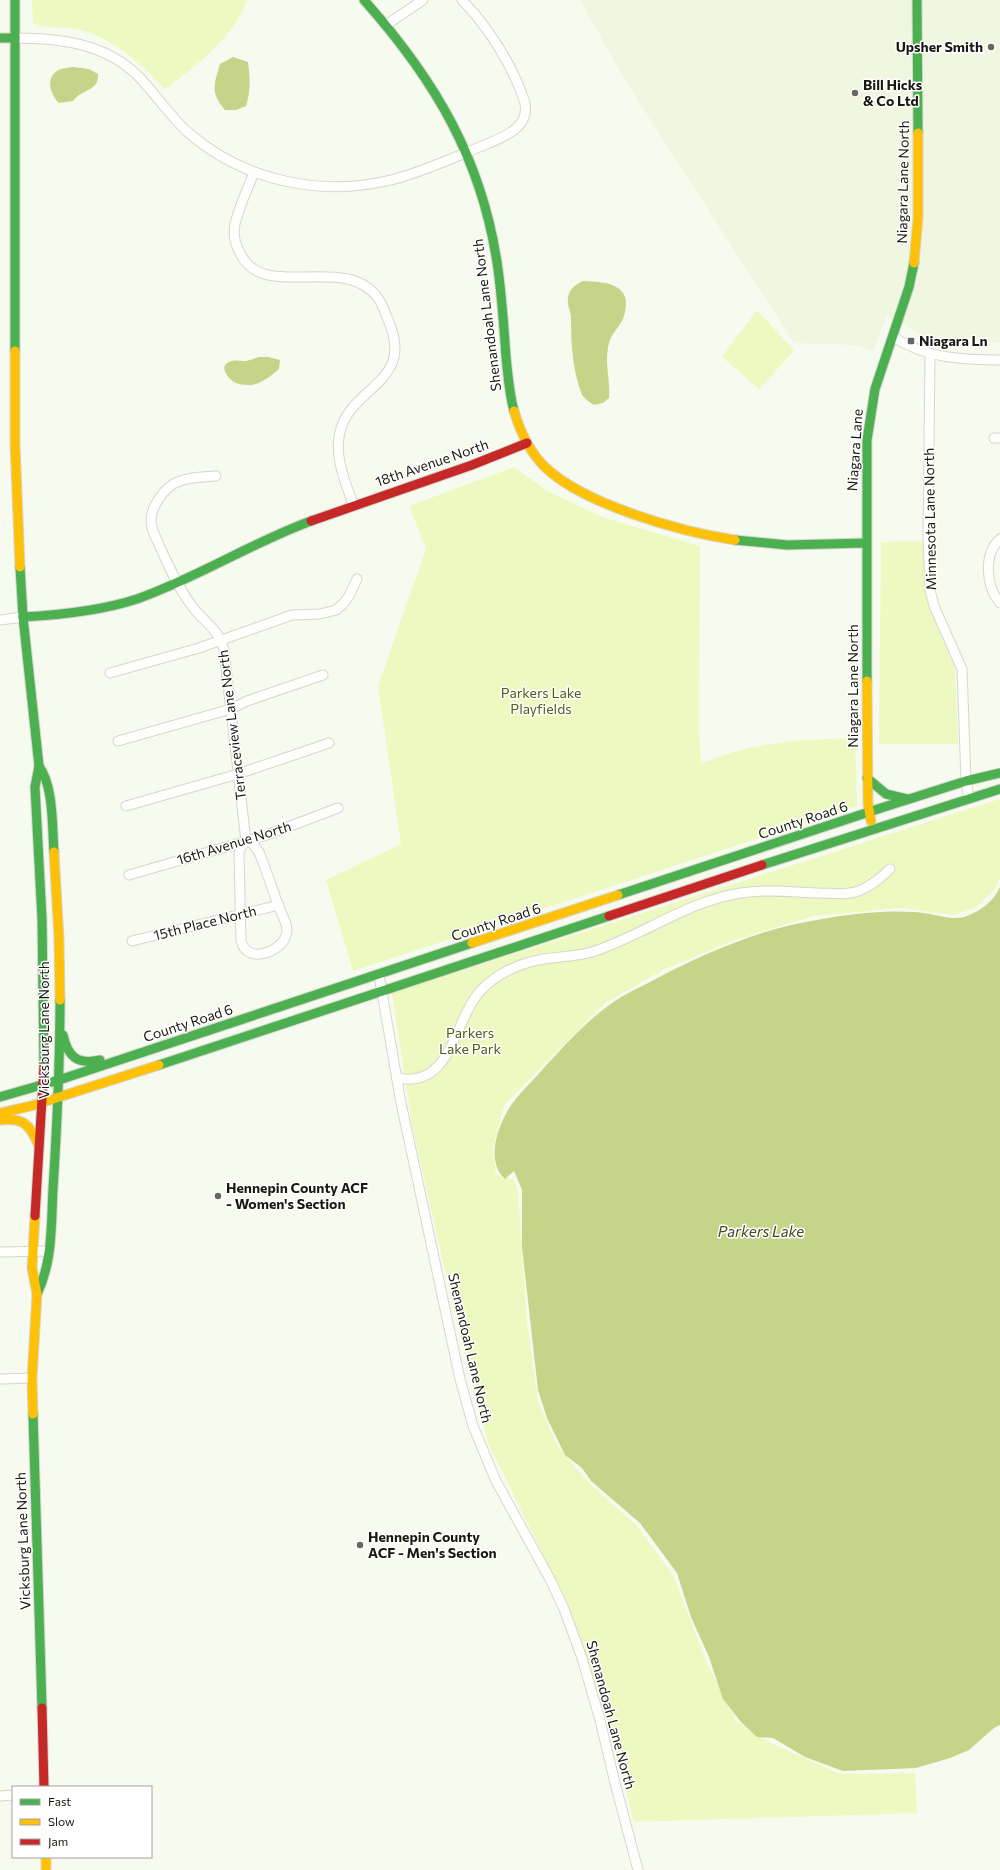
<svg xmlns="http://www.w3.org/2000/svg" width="1000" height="1870" viewBox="0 0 1000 1870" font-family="Commissioner,sans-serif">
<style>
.built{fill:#f1f6e0}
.green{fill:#eef9c1}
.water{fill:#c6d48a}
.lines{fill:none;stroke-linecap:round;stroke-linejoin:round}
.street-casing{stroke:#d4d7ce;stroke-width:11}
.fast-casing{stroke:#d4d7ce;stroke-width:11}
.slow-casing{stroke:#d4d7ce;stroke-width:11}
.jam-casing{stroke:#d4d7ce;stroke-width:11}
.street{stroke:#fefefc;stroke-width:9}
.fast{stroke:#4caf50;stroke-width:9}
.slow{stroke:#ffc107;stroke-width:9}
.jam{stroke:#c62828;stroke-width:9}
.poi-dot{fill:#66685f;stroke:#fff;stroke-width:1.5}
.labels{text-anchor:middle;stroke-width:3;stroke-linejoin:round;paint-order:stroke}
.poi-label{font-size:14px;font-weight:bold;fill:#181912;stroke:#fff;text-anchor:start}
.street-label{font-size:14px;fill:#181912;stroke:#fff}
.park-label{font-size:14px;fill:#535d16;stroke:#fff}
.water-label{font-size:15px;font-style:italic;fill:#424920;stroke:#fff}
</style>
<rect width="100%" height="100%" fill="#f7faee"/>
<polygon class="built" points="580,0 1000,0 1000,343 929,339 887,316 873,351 855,345 794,343 628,85"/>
<g class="green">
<path d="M32 0H247C236 35 194 68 165 89 141 65 118 41 84 31 68 26 48 30 33 23Z"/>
<polygon points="757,310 794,351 759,389 722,357"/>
<path d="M514 467 549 492 605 518 700 546 699 729 701 764C709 761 717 757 724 755 763 742 815 738 855 739L857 806 353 971 326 880 401 844 378 686 426 549 409 506Z"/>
<polygon points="923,541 925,594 936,624 955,668 958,744 879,744 881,542"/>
<polygon points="1000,799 1000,877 995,889 975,908 954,915 900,908 814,916 734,940 663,970 605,1003 504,1105 493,1149 496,1175 514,1180 518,1192 527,1322 538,1402 557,1445 585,1479 636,1525 673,1575 707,1663 737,1722 775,1745 840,1774 915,1773 917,1813 634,1822 607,1718 573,1616 488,1443 462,1344 413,1130 392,993"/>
</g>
<g class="water">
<path d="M233 57 248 62C250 78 251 91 246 106L236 110H225C210 92 214 85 220 64Z"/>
<path d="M73 67 89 69 98 74C99 92 81 89 73 101L59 103C51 95 45 79 57 71 61 68 67 68 73 67Z"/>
<path d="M583 281C607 282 634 284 624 316 621 325 613 332 610 340 603 360 611 379 609 398L603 403 594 405C589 402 585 399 582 395 572 370 571 342 571 316 570 310 567 304 568 298 569 289 576 284 583 281Z"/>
<path d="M259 357H268L280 360 279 369C271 376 262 383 252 385 247 385 241 385 236 383 231 381 220 370 226 364 231 359 238 361 244 361 249 361 255 358 259 357Z"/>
<path d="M1000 887V1725L994 1728 969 1750 950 1758 916 1768 843 1771 805 1757 773 1738 757 1737 741 1722 723 1699 709 1657 691 1617 677 1573 640 1523 591 1481 582 1468 565 1455 547 1418 538 1390 522 1247V1190L514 1171 505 1179C482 1158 502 1114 519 1095 546 1067 577 1028 608 1006 621 996 636 989 650 982 702 954 759 929 817 920 848 914 881 910 913 912 931 912 950 922 967 916 981 911 995 900 1000 887Z"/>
</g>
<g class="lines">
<g class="street-casing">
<g id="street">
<polyline points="386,25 423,0"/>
<path d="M15 38C59 38 105 43 138 76 156 94 170 117 190 134 245 181 321 197 391 180 420 173 448 160 475 149 495 140 534 130 524 100 512 64 488 27 462 0"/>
<path d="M254 172C248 189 239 206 235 224 233 234 235 244 240 253 263 303 345 252 378 298 383 305 387 317 390 325 413 383 350 387 340 432 334 457 345 481 353 504"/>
<path d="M893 337C925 358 963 360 1000 360"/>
<polyline points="930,354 928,536 930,590 934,606 962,669 966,781 969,798"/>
<polyline points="994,438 1000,438"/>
<path d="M216 476C204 477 191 477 180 481 164 486 147 511 152 527 153 534 158 541 160 547 169 567 179 589 192 606 206 625 217 626 224 650L246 841"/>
<path d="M1000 539C983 554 986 587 1000 603"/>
<polyline points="0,620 23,617"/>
<polyline points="110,673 199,648 292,615 320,614 336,610 343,604 349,596 357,579"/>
<polyline points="118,741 231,709 247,701 323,675"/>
<polyline points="126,806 238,774 329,743"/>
<path d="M246 841 252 843 259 852C266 870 272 887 278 905 281 913 287 922 287 931 286 951 247 966 241 941L239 853 241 847Z"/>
<polyline points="129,875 264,836 338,808"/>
<polyline points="132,941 279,905"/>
<polyline points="379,975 401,1103 460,1379 473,1426 496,1481 551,1581 564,1609 582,1658 600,1720 615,1783 638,1870"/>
<path d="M397 1078C450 1089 453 1026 477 995 489 979 511 967 530 962 551 956 574 958 595 951 645 934 688 901 741 893 767 889 793 892 819 893 832 893 848 896 861 890 872 885 881 878 890 869"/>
<polyline points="0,1252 49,1251"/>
<polyline points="0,1379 32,1378"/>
<polyline points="0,1796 13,1795"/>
</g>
</g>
<g class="fast-casing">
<g id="fast">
<polyline points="15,0 15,351"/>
<path d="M364 0C436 81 483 161 498 269 502 298 504 328 506 357 508 375 509 393 514 411"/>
<polyline points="917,0 918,133"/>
<polyline points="0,38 15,38"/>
<polyline points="735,540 787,545 866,543"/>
<polyline points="20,567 23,617 39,766 35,787 42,919 44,1065"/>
<path d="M23 617C61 615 100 611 137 599 197 578 251 543 311 521"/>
<polyline points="867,681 867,440 875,389 909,287 914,263"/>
<path d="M39 766C54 787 52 827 54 852"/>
<polyline points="867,778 886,794 907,799"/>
<polyline points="762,865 1000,789"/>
<polyline points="618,895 881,808 966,781 1000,773"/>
<path d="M63 1035C68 1057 77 1065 100 1060"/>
<polyline points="159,1065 609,916"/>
<polyline points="0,1097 59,1080 472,943"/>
<path d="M37 1294C53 1261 51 1225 53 1189 57 1126 60 1063 60 1000"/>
<polyline points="33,1414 42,1708"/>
</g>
</g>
<g class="slow-casing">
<g id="slow">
<polyline points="914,263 918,218 918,133"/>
<polyline points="15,351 15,444 20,567"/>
<path d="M514 411C520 431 529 451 544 466 582 504 681 532 735 540"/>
<polyline points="867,681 868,804 871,821"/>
<polyline points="54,852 59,939 60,1000"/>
<polyline points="472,943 618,895"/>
<polyline points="0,1113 31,1106 159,1065"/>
<path d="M0 1120C24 1117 30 1125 39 1146"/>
<polyline points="33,1414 32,1378 37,1294 32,1268 35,1216"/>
<polyline points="46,1857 46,1870"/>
</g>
</g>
<g class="jam-casing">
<g id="jam">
<polyline points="311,521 472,465 527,443"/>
<polyline points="609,916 762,865"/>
<polyline points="35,1216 44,1065"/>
<polyline points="42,1708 44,1787"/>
</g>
</g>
<use href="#street" class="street"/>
<use href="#fast" class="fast"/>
<use href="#slow" class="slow"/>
<use href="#jam" class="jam"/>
</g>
<g class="poi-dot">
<circle cx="991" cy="47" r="4"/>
<circle cx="855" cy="93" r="4"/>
<rect x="907" y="337" width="8" height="8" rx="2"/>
<circle cx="218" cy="1196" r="4"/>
<circle cx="360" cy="1545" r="4"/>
</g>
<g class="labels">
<g class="poi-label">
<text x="983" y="52" text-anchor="end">Upsher Smith</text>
<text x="863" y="90">Bill Hicks<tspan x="863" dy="16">&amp; Co Ltd</tspan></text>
<text x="919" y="346">Niagara Ln</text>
<text x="226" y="1193">Hennepin County ACF<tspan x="226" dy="16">- Women's Section</tspan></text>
<text x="368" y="1542">Hennepin County<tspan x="368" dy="16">ACF - Men's Section</tspan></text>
</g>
<g class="street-label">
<text transform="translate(903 182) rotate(-89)" y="5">Niagara Lane North</text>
<text transform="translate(487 315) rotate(-97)" y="5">Shenandoah Lane North</text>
<text transform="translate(855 450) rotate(-86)" y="5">Niagara Lane</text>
<text transform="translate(432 463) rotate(-19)" y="5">18th Avenue North</text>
<text transform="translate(930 519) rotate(-91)" y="5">Minnesota Lane North</text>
<text transform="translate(853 686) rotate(-90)" y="5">Niagara Lane North</text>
<text transform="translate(232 725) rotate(-97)" y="5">Terraceview Lane North</text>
<text transform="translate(803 820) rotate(-18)" y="5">County Road 6</text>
<text transform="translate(234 843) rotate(-17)" y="5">16th Avenue North</text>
<text transform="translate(496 922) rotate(-18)" y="5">County Road 6</text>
<text transform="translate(205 923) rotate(-14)" y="5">15th Place North</text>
<text transform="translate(188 1023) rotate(-18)" y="5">County Road 6</text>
<text transform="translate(44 1030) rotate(-90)" y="5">Vicksburg Lane North</text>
<text transform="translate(470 1348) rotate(77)" y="5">Shenandoah Lane North</text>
<text transform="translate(23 1541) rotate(-92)" y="5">Vicksburg Lane North</text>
<text transform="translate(611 1715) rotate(75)" y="5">Shenandoah Lane North</text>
</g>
<g class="park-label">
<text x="541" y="698">Parkers Lake<tspan x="541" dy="16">Playfields</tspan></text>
<text x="470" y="1038">Parkers<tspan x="470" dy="16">Lake Park</tspan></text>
</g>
<g class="water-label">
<text x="761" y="1237">Parkers Lake</text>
</g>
</g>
<rect x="12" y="1786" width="140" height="72" fill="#ffffff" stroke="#a3a3a0"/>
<rect x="20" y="1799" width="20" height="6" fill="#4caf50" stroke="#a3a3a0"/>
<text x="48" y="1806" font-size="12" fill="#181912">Fast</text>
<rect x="20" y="1819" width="20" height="6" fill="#ffc107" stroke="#a3a3a0"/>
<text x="48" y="1826" font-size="12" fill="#181912">Slow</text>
<rect x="20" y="1839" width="20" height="6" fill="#c62828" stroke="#a3a3a0"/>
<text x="48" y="1846" font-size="12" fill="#181912">Jam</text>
</svg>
